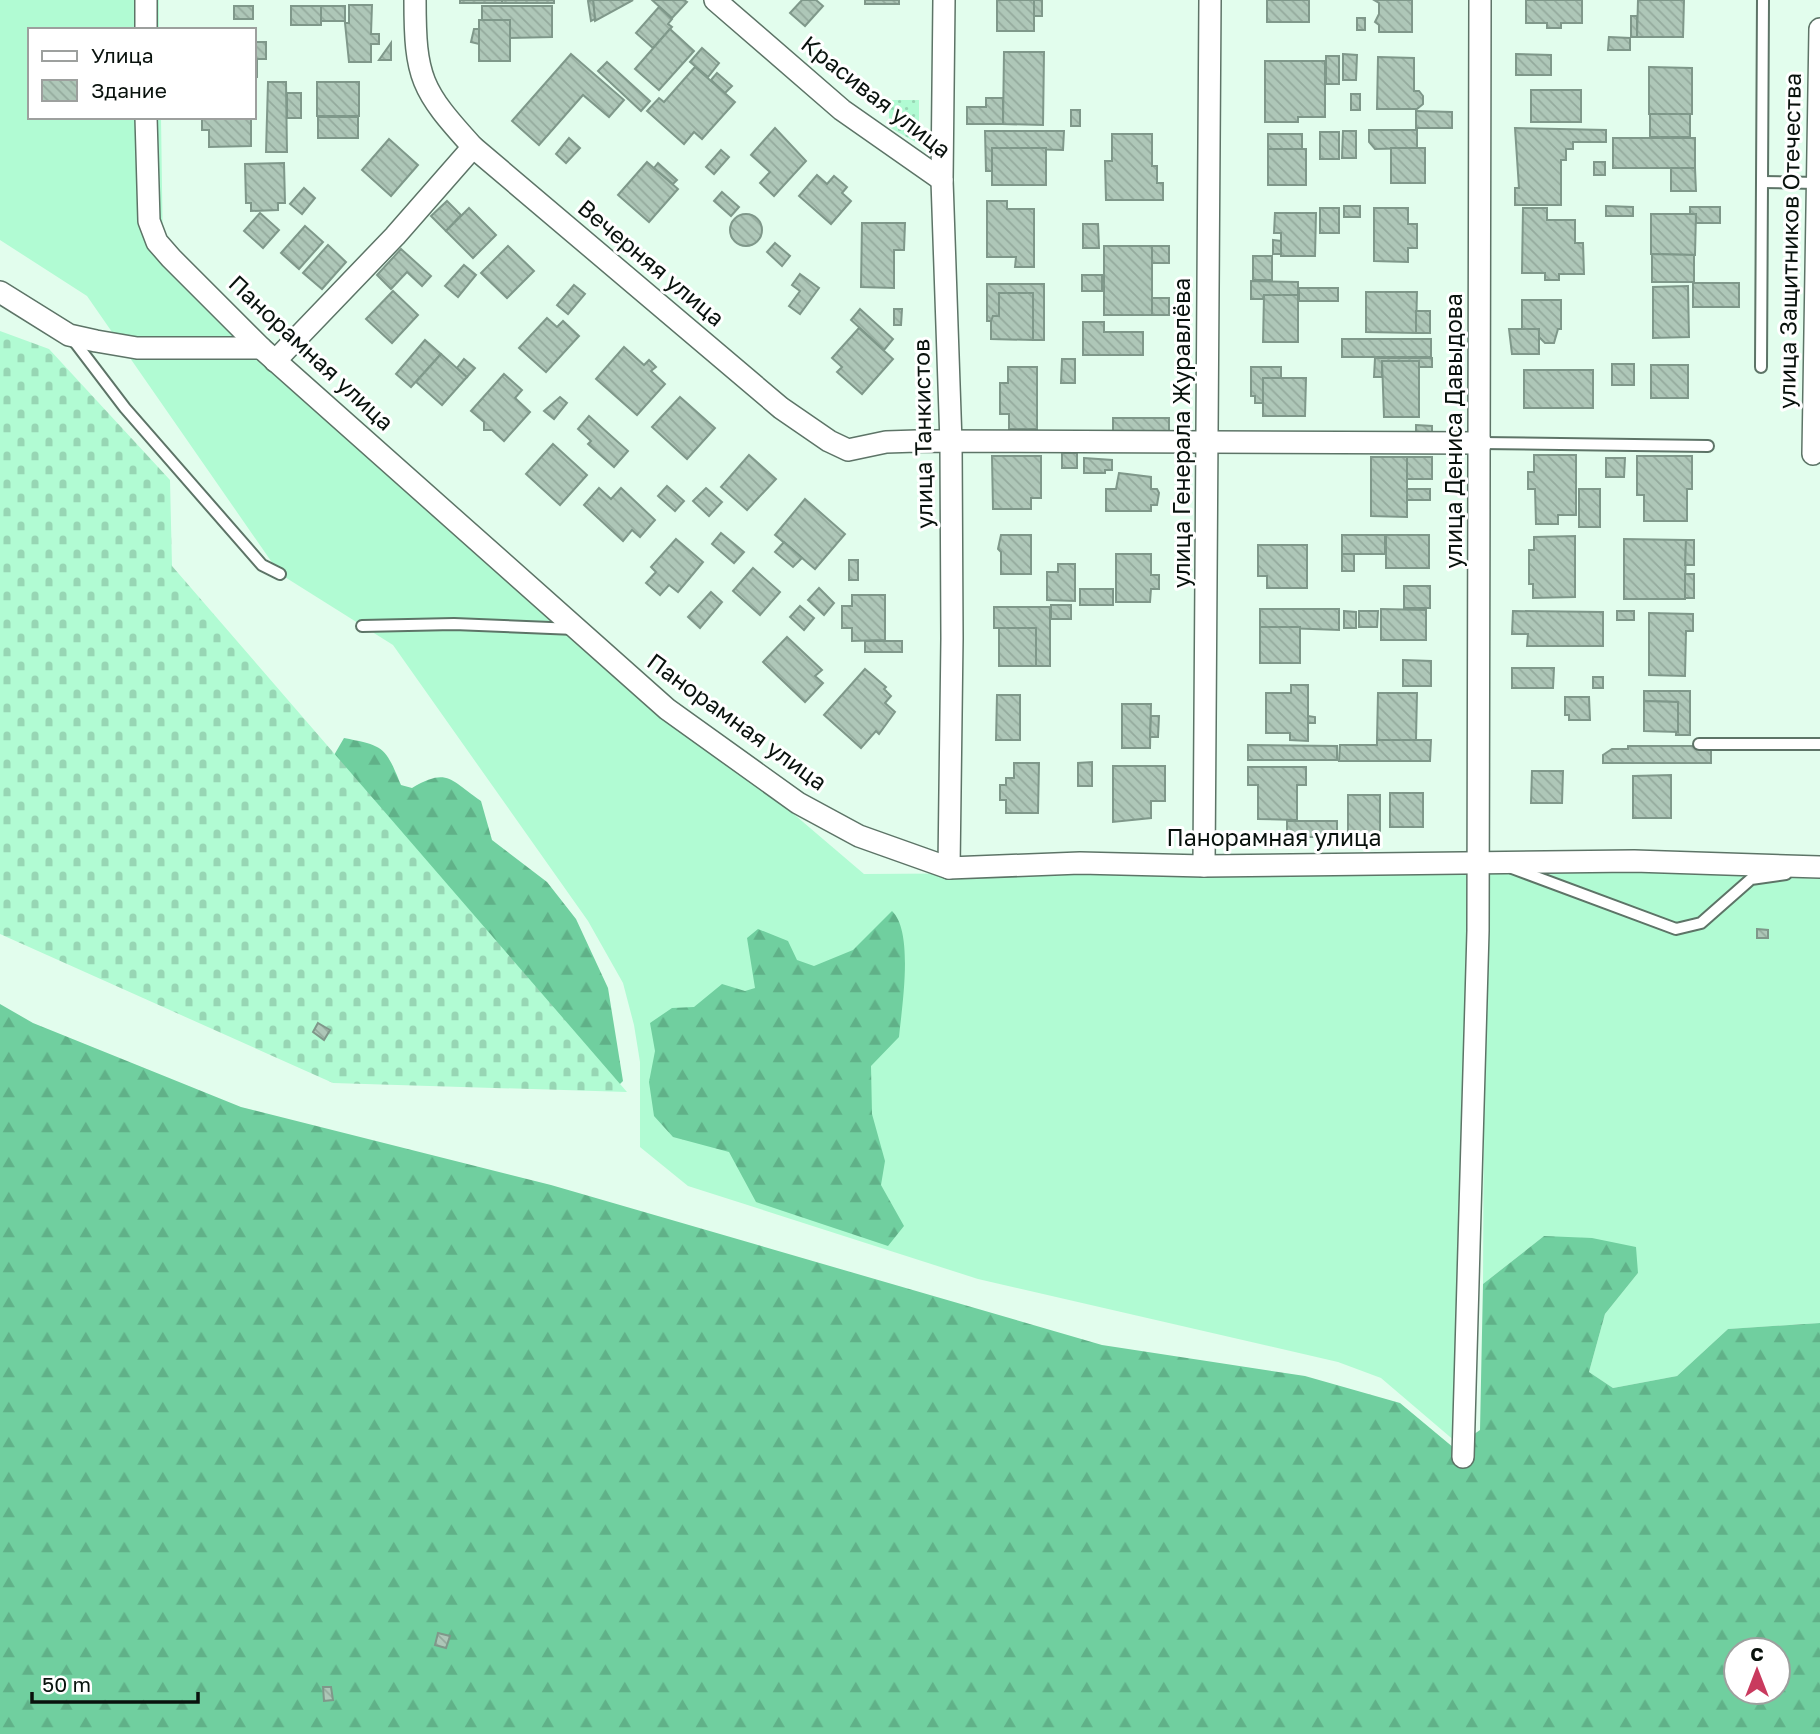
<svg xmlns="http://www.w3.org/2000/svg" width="1820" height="1734" viewBox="0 0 1820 1734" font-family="'Golos Text',sans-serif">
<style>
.grass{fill:#b1fbd3}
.forest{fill:url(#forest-firs);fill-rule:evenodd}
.cemetery{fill:url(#cemetery-stones)}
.park{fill:url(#park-dots)}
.building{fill:url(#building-back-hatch);stroke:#7f988a;stroke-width:2}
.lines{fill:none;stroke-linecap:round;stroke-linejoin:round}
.service-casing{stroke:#5d7467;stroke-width:14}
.minor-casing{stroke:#5d7467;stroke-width:24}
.service{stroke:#fff;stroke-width:10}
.minor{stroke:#fff;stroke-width:21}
.labels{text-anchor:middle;stroke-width:6;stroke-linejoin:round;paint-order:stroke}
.street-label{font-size:23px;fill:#09120d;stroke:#fff}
</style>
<defs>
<pattern id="forest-firs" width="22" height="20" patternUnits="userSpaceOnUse" patternTransform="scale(1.75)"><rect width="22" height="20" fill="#70cf9f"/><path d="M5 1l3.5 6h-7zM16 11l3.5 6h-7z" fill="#60b188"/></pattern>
<pattern id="cemetery-stones" width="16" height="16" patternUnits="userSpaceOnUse" patternTransform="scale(1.75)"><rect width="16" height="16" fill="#b1fbd3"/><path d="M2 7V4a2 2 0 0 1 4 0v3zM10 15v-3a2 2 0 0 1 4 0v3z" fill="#97d6b4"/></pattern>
<pattern id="park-dots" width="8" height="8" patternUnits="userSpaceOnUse" patternTransform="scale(1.75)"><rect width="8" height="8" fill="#b1fbd3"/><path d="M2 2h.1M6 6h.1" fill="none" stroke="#97d6b4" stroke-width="1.8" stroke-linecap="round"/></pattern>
<pattern id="building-back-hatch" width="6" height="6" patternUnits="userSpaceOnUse" patternTransform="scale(1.75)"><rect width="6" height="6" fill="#aec7b8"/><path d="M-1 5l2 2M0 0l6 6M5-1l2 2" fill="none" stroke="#94aa9d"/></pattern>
</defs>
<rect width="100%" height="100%" fill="#e2fded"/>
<g class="grass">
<polygon points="0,0 159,0 159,30 30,30 30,117 161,117 163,256 262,360 864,874 1471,870 1463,1448 1381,1378 1338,1362 978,1279 688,1186 640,1147 640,1062 634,1025 623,983 588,921 393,645 280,574 87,296 0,240"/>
<polygon points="1485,869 1632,869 1820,879 1820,1323 1728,1329 1677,1376 1613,1388 1589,1372 1605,1314 1638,1273 1544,1236 1483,1284"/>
</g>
<g class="forest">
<path d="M344 738C384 746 385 746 401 785L412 788C448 767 450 780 481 801L492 840 547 882 576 919 608 988 623 1081 615 1089 330 762Z"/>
<path d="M892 911C914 932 902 1006 899 1037L871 1066 872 1114 885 1161 881 1185 904 1226 888 1246 756 1202 729 1152 673 1137 654 1116 649 1082 655 1051 650 1023 672 1008 694 1007 722 984 745 991 755 988 747 938 758 929 788 941 797 960 814 966 853 950Z"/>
<path d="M0 1004 33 1023 241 1107 551 1185 1102 1345 1305 1376 1400 1403 1454 1448 1480 1430 1483 1284 1544 1236 1592 1238 1636 1247 1638 1273 1605 1314 1589 1372 1613 1388 1677 1376 1728 1329 1820 1323V1734H0ZM1736 1650H1778V1692H1736Z"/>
</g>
<polygon class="cemetery" points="0,331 49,349 170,480 172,566 627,1092 333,1083 0,934"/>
<polygon class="park" points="889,100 919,100 919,144 889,127"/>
<g class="building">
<rect x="460" y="0" width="42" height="3"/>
<rect x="502" y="0" width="52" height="3"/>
<polygon points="593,0 633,0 595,21"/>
<polygon points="593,0 595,19 591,21 588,1"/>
<polygon points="652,0 684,0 687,2 672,18"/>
<polygon points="802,0 816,0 823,6 805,26 790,13"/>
<rect x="865" y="0" width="34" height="4"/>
<rect x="997" y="0" width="37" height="31"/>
<rect x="1034" y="0" width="8" height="16"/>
<rect x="1267" y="0" width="42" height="22"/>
<polygon points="1374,0 1412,0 1412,32 1379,32 1379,25 1375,22 1379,14 1379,3"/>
<polygon points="1526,0 1582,0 1582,23 1561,23 1561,28 1547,28 1547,23 1526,23"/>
<polygon points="1638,0 1684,0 1683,37 1637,37"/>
<polygon points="349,5 372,5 371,34 379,34 379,44 371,44 371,62 349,62 345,23 349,23"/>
<rect x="234" y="6" width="19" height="13"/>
<rect x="291" y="6" width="30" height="19"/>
<rect x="321" y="6" width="24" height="15"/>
<polygon points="482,6 552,6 552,37 510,38 510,20 482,20"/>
<polygon points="659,7 672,19 668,24 672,27 653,48 636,33"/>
<rect x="1631" y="16" width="6" height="21"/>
<rect x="1357" y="18" width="8" height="12"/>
<rect x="479" y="20" width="31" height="41"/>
<polygon points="474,29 479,29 479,44 471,42"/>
<polygon points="670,29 694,51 659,90 635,69"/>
<polygon points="1609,37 1630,38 1630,50 1608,50"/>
<rect x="254" y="42" width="12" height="17"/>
<polygon points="391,43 391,60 379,60"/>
<polygon points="702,48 719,63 708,77 690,62"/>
<polygon points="1004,52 1044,52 1043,125 1003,124"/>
<polygon points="571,54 624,100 609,117 583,95 539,145 512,121"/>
<polygon points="1343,54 1357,55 1356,80 1343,80"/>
<polygon points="1516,54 1551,55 1551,75 1516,75"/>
<rect x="1326" y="56" width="13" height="28"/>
<polygon points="1378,57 1414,58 1414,91 1419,91 1423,96 1423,104 1417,109 1377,109"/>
<rect x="254" y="59" width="3" height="18"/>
<polygon points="1265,61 1325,61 1325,117 1298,117 1298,122 1265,122"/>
<polygon points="607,62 650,101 641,111 598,71"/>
<polygon points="695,67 735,102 702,139 694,132 684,144 647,111 659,98 664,102"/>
<polygon points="1649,67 1692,68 1692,114 1649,114"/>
<polygon points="717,73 732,86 725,93 711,80"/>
<polygon points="268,82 286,82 287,152 266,152"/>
<rect x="317" y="82" width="42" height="34"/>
<rect x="1531" y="90" width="50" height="32"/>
<rect x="287" y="93" width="14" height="25"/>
<rect x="1351" y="94" width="9" height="16"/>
<polygon points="986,98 1003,98 1003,124 967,124 967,107 986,107"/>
<rect x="1071" y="110" width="9" height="16"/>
<polygon points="1416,111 1452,112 1452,128 1416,128"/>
<rect x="1650" y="114" width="40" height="23"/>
<polygon points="202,117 251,117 251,146 209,147 209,130 202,130"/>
<rect x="318" y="117" width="40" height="21"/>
<polygon points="775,128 806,161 774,196 760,183 770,172 751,155"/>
<polygon points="1515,128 1606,130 1606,142 1573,142 1573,149 1566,149 1566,160 1561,160 1561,205 1515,205 1515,188 1519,188"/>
<polygon points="1369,130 1417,130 1417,148 1375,149 1369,142"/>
<polygon points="985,131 1064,131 1063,150 992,148 992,171 986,171"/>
<polygon points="1343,131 1356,131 1356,158 1342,158"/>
<rect x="1320" y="132" width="19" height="27"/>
<polygon points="1112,134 1152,134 1152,166 1157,166 1157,183 1163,183 1163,200 1106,200 1105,161 1112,161"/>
<rect x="1268" y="134" width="34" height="15"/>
<polygon points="569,138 580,148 566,163 556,154"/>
<rect x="1613" y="138" width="82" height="30"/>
<polygon points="389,139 418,165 391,196 362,170"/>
<rect x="992" y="148" width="54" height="37"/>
<rect x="1391" y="148" width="34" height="35"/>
<rect x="1268" y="149" width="38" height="36"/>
<polygon points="721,150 729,157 714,174 706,167"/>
<polygon points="647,162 678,189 649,222 618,195"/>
<rect x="1594" y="162" width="11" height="13"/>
<polygon points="284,163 285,203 278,203 278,210 251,211 251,203 246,203 245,164"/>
<polygon points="658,163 677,180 673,184 654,168"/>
<polygon points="1671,168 1695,168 1696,191 1671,191"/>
<polygon points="817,175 827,184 834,176 847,187 842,193 851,201 831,224 799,196"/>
<polygon points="304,188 315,198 302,214 290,204"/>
<polygon points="722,192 739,207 731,216 714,201"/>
<polygon points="447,201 461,215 446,231 431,216"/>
<polygon points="987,201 1007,201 1007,209 1034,209 1034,267 1015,267 1016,257 987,257"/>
<rect x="1344" y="206" width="16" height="11"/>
<polygon points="1606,206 1633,207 1633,216 1606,216"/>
<polygon points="1690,207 1720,207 1720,223 1696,223 1696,214 1690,214"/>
<polygon points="469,208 496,235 473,258 446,231"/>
<rect x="1320" y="208" width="19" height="25"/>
<polygon points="1374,208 1408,208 1408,224 1417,224 1417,248 1408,248 1408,262 1374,261"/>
<polygon points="1523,208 1547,208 1547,220 1575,220 1575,243 1583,243 1584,274 1559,274 1559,280 1545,280 1545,273 1522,273"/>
<polygon points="260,213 279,230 263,248 244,231"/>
<polygon points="1275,213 1316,213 1315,256 1281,256 1281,233 1274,233"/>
<circle cx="746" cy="230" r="16"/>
<polygon points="1651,214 1696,214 1695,255 1651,254"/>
<polygon points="862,223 905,223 904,250 894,250 894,288 861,287"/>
<polygon points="1083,224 1098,224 1099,248 1083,248"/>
<polygon points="305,226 323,242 299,269 281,253"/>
<polygon points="1273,240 1281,241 1281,254 1273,254"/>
<polygon points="775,243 790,256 782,266 767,252"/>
<polygon points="328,245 346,262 322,289 303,273"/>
<polygon points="508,246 534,271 507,298 481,273"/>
<rect x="1104" y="246" width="48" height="69"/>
<rect x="1152" y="246" width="17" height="17"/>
<polygon points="401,249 431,276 422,286 407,272 391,289 377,275"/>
<polygon points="1652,254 1694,255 1694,282 1652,282"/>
<rect x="1253" y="256" width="19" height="24"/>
<polygon points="464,265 476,275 458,297 445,286"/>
<polygon points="800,274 819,288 800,314 789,306 800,291 792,285"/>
<rect x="1082" y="275" width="20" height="16"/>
<polygon points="1251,281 1298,282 1298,295 1264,295 1263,299 1251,299"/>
<rect x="1693" y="283" width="46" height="24"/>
<polygon points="987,284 1044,284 1044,340 1033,340 1033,293 999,293 999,316 993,316 993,321 987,321"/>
<polygon points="574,285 585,294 568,314 557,305"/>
<polygon points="1688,286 1689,337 1653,338 1653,287"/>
<rect x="1299" y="288" width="39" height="13"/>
<polygon points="393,291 418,315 392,343 366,319"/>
<polygon points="1366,292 1417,292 1416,333 1366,332"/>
<polygon points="999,293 1033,293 1033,340 991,339 991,321 993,316 999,316"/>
<polygon points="1264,295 1298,295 1298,342 1263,342"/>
<rect x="1152" y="298" width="17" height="17"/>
<polygon points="1522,300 1561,300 1561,329 1558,329 1554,343 1545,343 1539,337 1539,329 1522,329"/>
<polygon points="860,309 893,339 884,350 851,320"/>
<polygon points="894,309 902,309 901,325 894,325"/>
<rect x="1416" y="311" width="14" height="22"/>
<polygon points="547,318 557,327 563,321 579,336 546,372 519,348"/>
<polygon points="1083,322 1104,322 1104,332 1143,332 1143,355 1083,355"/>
<polygon points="859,328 893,359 862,394 837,372 842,367 832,358"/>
<polygon points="1509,329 1539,329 1539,354 1512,354"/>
<rect x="1342" y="339" width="89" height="18"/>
<polygon points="425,340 441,354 411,387 396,374"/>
<polygon points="624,347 644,365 649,360 656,367 651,371 665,384 637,415 596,379"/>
<polygon points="441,354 467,377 442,405 416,382"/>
<polygon points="1375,358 1432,358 1432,367 1419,367 1419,361 1382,361 1382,377 1374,377"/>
<polygon points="464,359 475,368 467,377 457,368"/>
<polygon points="1062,359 1075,359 1075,383 1061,383"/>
<polygon points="1382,361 1419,361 1419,417 1384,417"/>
<rect x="1612" y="364" width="22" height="21"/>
<rect x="1651" y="365" width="37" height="33"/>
<polygon points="1008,367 1037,367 1037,429 1009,429 1009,414 1000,414 1000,383 1008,383"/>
<polygon points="1251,367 1281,367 1281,378 1263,378 1263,403 1255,403 1255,396 1251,396"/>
<rect x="1524" y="370" width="69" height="38"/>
<polygon points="504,374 522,390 515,398 530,412 504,441 492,430 484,430 484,422 471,411"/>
<polygon points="1263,378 1306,378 1305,416 1263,416"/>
<polygon points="560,397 567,403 554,419 544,411"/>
<polygon points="680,397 715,428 687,459 652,427"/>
<polygon points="589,416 628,451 614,467 588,444 591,441 578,429"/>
<rect x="1113" y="418" width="56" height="16"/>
<polygon points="1416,425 1432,426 1432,435 1416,435"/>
<polygon points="553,444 587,475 560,505 526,474"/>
<rect x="1062" y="453" width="15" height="15"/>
<polygon points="749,455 776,479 747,510 721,487"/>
<polygon points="1534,455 1576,455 1576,515 1558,515 1558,524 1536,524 1535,489 1528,489 1528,472 1534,472"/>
<polygon points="992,456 1041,456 1041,498 1031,498 1031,509 993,509"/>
<polygon points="1637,456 1692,456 1692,489 1687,489 1687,521 1644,521 1644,495 1637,495"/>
<polygon points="1371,457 1407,457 1407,517 1371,516"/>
<rect x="1407" y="457" width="25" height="22"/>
<polygon points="1084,458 1112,460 1112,470 1105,470 1105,473 1084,473"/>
<polygon points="1606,458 1625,458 1624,477 1606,477"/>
<polygon points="1119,473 1151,477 1151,489 1157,489 1159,493 1157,505 1151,505 1151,511 1106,511 1106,489 1116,489"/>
<polygon points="667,486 684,501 675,511 658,496"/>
<polygon points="599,488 611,499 621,488 655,520 640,537 632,530 623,541 584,505"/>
<polygon points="706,488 722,502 709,516 693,501"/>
<rect x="1407" y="489" width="23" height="11"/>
<rect x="1579" y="489" width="21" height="38"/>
<polygon points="805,499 845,534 815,569 775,535"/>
<polygon points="721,533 744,552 734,563 712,544"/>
<polygon points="1001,535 1031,535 1031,574 1001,574 1001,552 998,549"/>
<rect x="1342" y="535" width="43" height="19"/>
<rect x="1386" y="535" width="43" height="33"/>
<polygon points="1575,536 1575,597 1533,598 1533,584 1529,584 1529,550 1534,550 1534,537"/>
<polygon points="676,539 703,562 678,592 669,585 660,595 646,583 656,572 651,567"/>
<polygon points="1624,539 1686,540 1685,599 1624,599"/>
<polygon points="1686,540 1694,540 1694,565 1685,565"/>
<polygon points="784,542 802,558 793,567 775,552"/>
<polygon points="1258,545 1307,545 1307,588 1267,588 1267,576 1258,576"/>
<polygon points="1116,554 1151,554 1151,575 1159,575 1159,589 1151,589 1150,602 1116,602"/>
<rect x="1342" y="554" width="12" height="17"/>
<rect x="849" y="560" width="9" height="20"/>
<polygon points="1058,564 1075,564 1075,601 1047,600 1047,572 1058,572"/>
<polygon points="753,568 780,592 760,615 733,591"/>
<rect x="1685" y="574" width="9" height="24"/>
<rect x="1404" y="586" width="26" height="22"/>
<polygon points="819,588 834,603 824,615 808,600"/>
<rect x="1080" y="589" width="33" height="16"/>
<polygon points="711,592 722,602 700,628 688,617"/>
<polygon points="852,595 885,595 885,640 852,641 852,628 842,628 842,606 852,606"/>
<rect x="1051" y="605" width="20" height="14"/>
<polygon points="800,606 814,618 804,630 790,617"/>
<polygon points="994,607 1050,607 1050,666 1036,666 1036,628 994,628"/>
<polygon points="1260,609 1339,609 1339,630 1260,627"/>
<polygon points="1381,609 1426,610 1426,640 1381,640"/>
<polygon points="1344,611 1356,612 1356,628 1344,628"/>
<polygon points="1359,611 1378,611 1377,627 1359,627"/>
<polygon points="1513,611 1603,612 1603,646 1527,646 1528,634 1512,634"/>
<rect x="1617" y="611" width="17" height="9"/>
<polygon points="1649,613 1693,614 1693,631 1686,631 1685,676 1649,675"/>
<rect x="1260" y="627" width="40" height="36"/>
<rect x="999" y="628" width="37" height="38"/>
<polygon points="787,637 822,670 815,676 823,683 805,702 763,662"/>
<rect x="865" y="641" width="37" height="11"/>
<polygon points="1403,660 1431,661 1431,686 1403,686"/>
<polygon points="1512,668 1554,668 1553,688 1512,688"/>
<polygon points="865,669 886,687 884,689 891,696 885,703 895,712 879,734 876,731 861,748 824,715"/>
<rect x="1593" y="677" width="10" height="11"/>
<polygon points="1291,685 1308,685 1308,741 1290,740 1290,733 1266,733 1266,693 1291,693"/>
<polygon points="1644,691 1690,691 1690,735 1676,735 1678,702 1644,701"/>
<polygon points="1378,693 1417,693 1416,740 1377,740"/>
<polygon points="997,695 1020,695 1020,740 996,740"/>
<polygon points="1565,697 1589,697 1590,720 1569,720 1569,715 1565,715"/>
<polygon points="1644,701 1678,702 1678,732 1644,731"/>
<polygon points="1122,704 1151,704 1150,748 1122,748"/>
<polygon points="1151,716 1159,716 1158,737 1150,737"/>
<polygon points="1308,716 1315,717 1315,723 1308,723"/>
<polygon points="1377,740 1431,740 1430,761 1339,761 1340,745 1377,745"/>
<polygon points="1248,745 1337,746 1337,760 1248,760"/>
<polygon points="1628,746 1711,746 1711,763 1603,763 1603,755 1612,749 1628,749"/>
<polygon points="1092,762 1092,786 1078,786 1078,763"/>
<polygon points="1014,763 1039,763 1038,813 1006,813 1006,800 1000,800 1000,785 1006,785 1006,778 1014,778"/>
<polygon points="1113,766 1165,766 1165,801 1151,801 1151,818 1113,822"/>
<polygon points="1248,767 1306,767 1306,785 1297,785 1297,820 1258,819 1258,785 1248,785"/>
<polygon points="1532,771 1563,771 1562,803 1531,803"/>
<polygon points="1671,775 1671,818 1633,818 1633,776"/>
<rect x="1390" y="793" width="33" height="34"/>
<rect x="1348" y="795" width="32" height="38"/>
<rect x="1287" y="821" width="50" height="16"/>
<polygon points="1757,929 1768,930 1768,938 1757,938"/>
<polygon points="318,1023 330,1030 324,1040 313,1032"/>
<polygon points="438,1633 450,1636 446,1648 435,1645"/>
<polygon points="323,1687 331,1687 333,1700 324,1701"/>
</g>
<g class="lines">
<g class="service-casing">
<g id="service">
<polyline points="1762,182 1818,183"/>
<polyline points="71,337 125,408 262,565 280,574"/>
<polyline points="1761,367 1763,0"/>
<polyline points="1481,443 1708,446"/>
<polyline points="362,626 454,624 575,629"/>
<polyline points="1699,744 1820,744"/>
<polyline points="1512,868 1676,929 1701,923 1751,879 1786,874"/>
</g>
</g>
<g class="minor-casing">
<g id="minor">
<polyline points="146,0 146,30"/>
<path d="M415 0C415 78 421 90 473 147L781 408 829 441 848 450 886 442 917 441 1481 443"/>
<polyline points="715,0 842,110 942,180"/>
<polyline points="944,0 942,180 951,443 952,638 949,868"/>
<polyline points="146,117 149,221 157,242 171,258 261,348 667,709 798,803 859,836 949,868 1080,863 1204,866 1634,861 1820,867"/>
<polyline points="0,292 69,335 96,341 137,348 261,348"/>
<polyline points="275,361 395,236 473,147"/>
<polyline points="1813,454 1820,29"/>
<polyline points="1204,866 1210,0"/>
<polyline points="1463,1457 1478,931 1480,0"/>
</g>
</g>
<use href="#service" class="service"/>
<use href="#minor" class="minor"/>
</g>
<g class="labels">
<g class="street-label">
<text transform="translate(876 97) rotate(38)" y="8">Красивая улица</text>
<text transform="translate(1790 241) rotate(-89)" y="8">улица Защитников Отечества</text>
<text transform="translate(651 263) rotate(40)" y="8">Вечерняя улица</text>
<text transform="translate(311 353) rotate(43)" y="8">Панорамная улица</text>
<text transform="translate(1454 431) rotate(-90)" y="8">улица Дениса Давыдова</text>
<text transform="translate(1182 433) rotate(-90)" y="8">улица Генерала Журавлёва</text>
<text transform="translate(923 434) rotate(-91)" y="8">улица Танкистов</text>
<text transform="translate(737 722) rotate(36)" y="8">Панорамная улица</text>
<text x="1274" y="846">Панорамная улица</text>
</g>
</g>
<rect x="28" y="28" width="228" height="91" fill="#ffffff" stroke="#9da09e" stroke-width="2"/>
<rect x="42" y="51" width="35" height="10" fill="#ffffff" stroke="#9da09e" stroke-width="2"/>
<text x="91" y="63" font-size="21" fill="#09120d">Улица</text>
<rect x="42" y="80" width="35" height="21" fill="url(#building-back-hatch)" stroke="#9da09e" stroke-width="2"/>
<text x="91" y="98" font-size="21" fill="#09120d">Здание</text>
<g transform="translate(1757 1671)"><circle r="33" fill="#ffffff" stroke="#9da09e" stroke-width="2"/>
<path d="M0-5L12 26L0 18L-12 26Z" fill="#c93a5e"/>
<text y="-10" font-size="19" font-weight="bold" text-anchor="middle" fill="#09120d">С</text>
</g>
<path d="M32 1692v10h166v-10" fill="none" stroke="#09120d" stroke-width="3.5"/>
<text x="42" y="1692" font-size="21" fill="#09120d" stroke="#ffffff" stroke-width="5" paint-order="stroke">50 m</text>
</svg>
